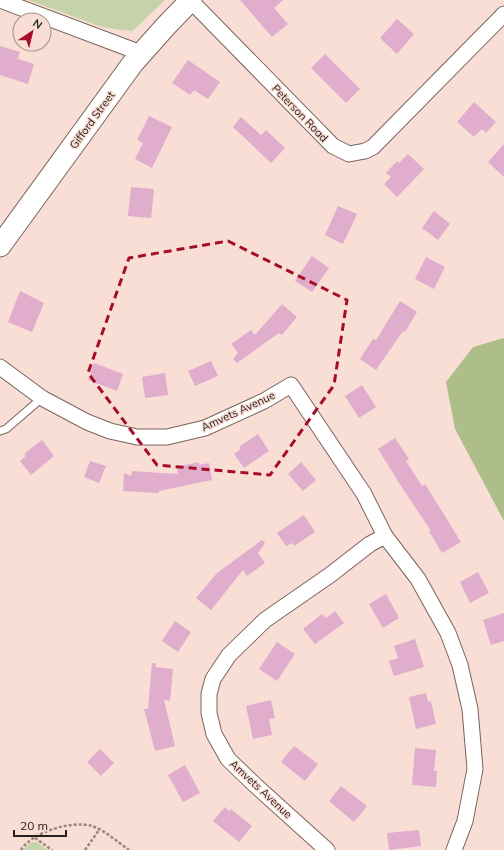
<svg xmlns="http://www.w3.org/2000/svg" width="504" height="850" viewBox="0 0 504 850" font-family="Mulish,sans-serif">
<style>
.green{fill:#c5d2aa}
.forest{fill:#aebe8b}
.building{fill:#e0adcc}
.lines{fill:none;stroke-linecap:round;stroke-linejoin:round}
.service-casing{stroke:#7a645c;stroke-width:9}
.minor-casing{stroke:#7a645c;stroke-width:17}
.secondary-casing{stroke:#7a645c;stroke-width:23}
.path{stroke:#97857f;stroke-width:2.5;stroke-dasharray:3 2;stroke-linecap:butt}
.service{stroke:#fff;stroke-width:7}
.minor{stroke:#fff;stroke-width:15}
.secondary{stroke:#fff;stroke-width:21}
.marked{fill:none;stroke:#a60d27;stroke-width:3;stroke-dasharray:8 5;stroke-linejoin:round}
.labels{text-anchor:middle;stroke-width:3;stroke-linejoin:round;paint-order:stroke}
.street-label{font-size:11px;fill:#29201d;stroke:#f8ded5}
</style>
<rect width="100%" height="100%" fill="#f8ded5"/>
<g class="green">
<polygon points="28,0 165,0 138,26 132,31 120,30 102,27"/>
<path d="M32 842C38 841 43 847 48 850H23L29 844Z"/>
</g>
<polygon class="forest" points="504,338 504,521 455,429 446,382 473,347"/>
<g class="building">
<polygon points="240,0 283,0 274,8 288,24 272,37"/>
<polygon points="397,19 414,34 397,54 380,38"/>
<polygon points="0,46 20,52 18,59 34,64 28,84 0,75"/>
<polygon points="325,54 360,89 346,103 311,68"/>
<polygon points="188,60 220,82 208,99 194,90 190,95 172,83"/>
<polygon points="474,102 496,122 486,133 482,129 474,137 457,122"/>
<polygon points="149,116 172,127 152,168 135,159 143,143 137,140"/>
<polygon points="241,117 261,135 266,130 285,148 271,163 233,127"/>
<polygon points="504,144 504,177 488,162"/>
<polygon points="408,154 424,169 397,197 384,184 391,177 386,173 397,161 399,163"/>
<polygon points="131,187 154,189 151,218 128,216"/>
<polygon points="338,206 357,214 343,244 325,235"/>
<polygon points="434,211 450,224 438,240 422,228"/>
<polygon points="312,256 329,268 312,292 295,281"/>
<polygon points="426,257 445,267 434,289 415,279"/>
<polygon points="20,291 44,303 32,332 8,322"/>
<polygon points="400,301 417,312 405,332 403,331 376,370 360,359 373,339 376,340"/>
<polygon points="282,304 297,317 282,335 279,333 237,363 233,359 238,353 231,344 251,330 255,335"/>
<polygon points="211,361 218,376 195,386 188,371"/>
<polygon points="94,363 123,374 117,391 88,380"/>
<polygon points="165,373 168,395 145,398 142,377"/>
<polygon points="362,385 376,407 359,418 345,396"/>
<polygon points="258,434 269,451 244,468 234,454 241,449 239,447"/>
<polygon points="395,438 409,459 406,461 422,486 425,484 461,542 442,553 429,531 431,531 401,486 378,449"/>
<polygon points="42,440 54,456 31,475 20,461 26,456 24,454"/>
<polygon points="90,461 106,466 99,483 84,477"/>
<polygon points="199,462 199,465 209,463 212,480 159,491 159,493 123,491 124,473 131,476 132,471 178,474 177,467"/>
<polygon points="301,462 316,480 303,491 288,474"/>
<polygon points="304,515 315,532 294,546 292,543 286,546 277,533"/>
<polygon points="262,540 265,543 258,553 265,563 247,576 243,570 211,610 196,598 217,573"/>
<polygon points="478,572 489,593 470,603 460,582"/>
<polygon points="386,594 399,618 383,628 369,604"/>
<polygon points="335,611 344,623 315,644 303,629 322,614 326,618"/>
<polygon points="504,613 504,641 491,645 483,620"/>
<polygon points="175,621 191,632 178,652 162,641"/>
<polygon points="415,639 424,667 394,676 389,661 398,658 394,646"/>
<polygon points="277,642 295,654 277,681 259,669"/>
<polygon points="152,663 155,663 156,667 173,669 170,701 164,700 175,746 155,751 144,709 148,709"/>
<polygon points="426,693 428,702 431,701 436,724 416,729 409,697"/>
<polygon points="271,700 275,718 269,719 272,735 253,739 246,706"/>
<polygon points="294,746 318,764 305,781 281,762"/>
<polygon points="415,748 436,750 434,771 437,771 436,787 412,785"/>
<polygon points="100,749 114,763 101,776 87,762"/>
<polygon points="185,765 200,793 183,802 168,775"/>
<polygon points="341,786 367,806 354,822 329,801"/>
<polygon points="225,807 229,811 231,809 252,826 239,842 213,821"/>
<polygon points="419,830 421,846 389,850 387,833"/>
</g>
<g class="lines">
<g class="service-casing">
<polyline id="service" points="0,431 6,429 42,398"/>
</g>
<g class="minor-casing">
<g id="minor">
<polyline points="0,0 141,53"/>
<polyline points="191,1 333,146 349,154 365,151 373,147 504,14"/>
<polyline points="0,367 42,398 87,422 110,431 137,437 167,437 205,428 264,401 291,385 364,494 385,536"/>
<polyline points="327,850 255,785 228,759 214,734 209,713 209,694 213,679 229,655 265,620 330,575 370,544 385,536 418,579 448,633 460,665 470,709 475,769 465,821 454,850"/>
</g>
</g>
<g class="secondary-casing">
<polyline id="secondary" points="0,246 133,63 165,27 191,0"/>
</g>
<g class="path">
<polyline points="35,838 52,850"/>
<path d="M21 850C32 832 72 820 92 826 104 830 118 842 129 850"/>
<polyline points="85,850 99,830"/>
</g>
<use href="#service" class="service"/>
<use href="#minor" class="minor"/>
<use href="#secondary" class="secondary"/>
</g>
<path class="marked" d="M228 241 347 300 334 385 270 475 157 465 88 373 129 258Z"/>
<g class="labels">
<g class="street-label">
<text transform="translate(300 113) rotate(46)" y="4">Peterson Road</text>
<text transform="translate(92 120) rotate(-54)" y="4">Gifford Street</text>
<text transform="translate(238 411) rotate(-25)" y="4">Amvets Avenue</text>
<text transform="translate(261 789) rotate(43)" y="4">Amvets Avenue</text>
</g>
</g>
<g transform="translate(32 32) rotate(35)"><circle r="19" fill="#f8ded5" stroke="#a5928b"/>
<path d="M0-3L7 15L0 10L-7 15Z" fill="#a60d27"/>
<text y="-6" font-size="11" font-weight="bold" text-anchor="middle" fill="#29201d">N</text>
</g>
<path d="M14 830v6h52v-6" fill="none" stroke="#29201d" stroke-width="2"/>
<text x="20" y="830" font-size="12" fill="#29201d" stroke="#f8ded5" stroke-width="3" paint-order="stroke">20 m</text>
</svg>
